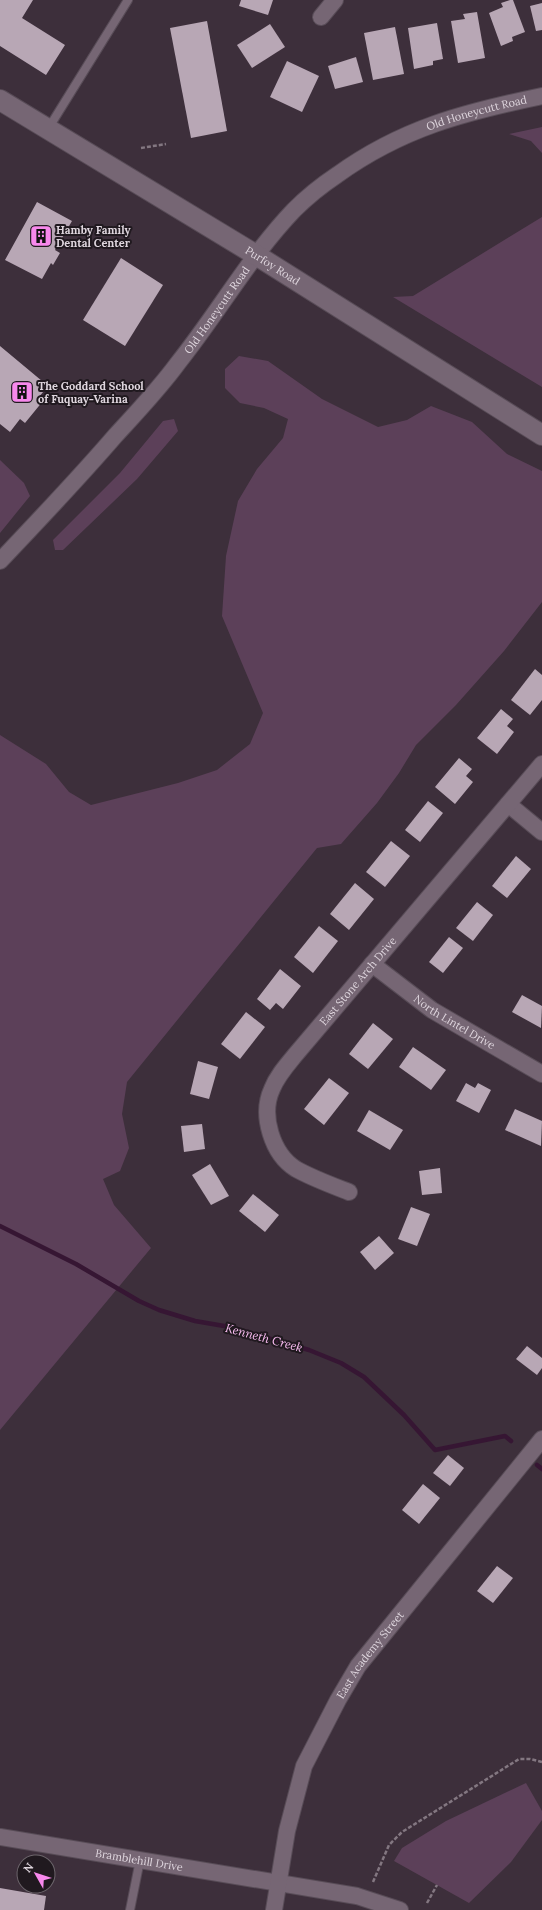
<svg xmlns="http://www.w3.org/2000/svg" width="542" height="1910" viewBox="0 0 542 1910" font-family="Lora,serif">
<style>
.green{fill:#5c4059}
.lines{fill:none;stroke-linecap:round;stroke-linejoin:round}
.stream{stroke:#361633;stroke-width:4.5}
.building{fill:#b8a7b5}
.service-casing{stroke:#584c57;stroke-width:10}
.minor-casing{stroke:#584c57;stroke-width:18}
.tertiary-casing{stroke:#584c57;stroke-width:22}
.path{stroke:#837781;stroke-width:2.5;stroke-dasharray:4 2;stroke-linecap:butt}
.service{stroke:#766674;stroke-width:8}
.minor{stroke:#766674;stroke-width:16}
.tertiary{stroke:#766674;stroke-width:20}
.labels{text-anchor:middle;stroke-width:4;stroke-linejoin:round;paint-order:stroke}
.street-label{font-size:11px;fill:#dfd6de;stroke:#20191f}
.poi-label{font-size:11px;font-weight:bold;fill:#dfd6de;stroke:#20191f;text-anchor:start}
.water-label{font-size:12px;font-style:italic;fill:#fabdf2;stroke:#20191f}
</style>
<rect width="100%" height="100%" fill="#3d2f3b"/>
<g class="green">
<polygon points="542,127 542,153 531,141 509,134"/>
<polygon points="542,217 542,387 393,297 413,296"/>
<polygon points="239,356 268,361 322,399 378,427 407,420 431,406 472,422 507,454 542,471 542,602 504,651 456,705 416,745 399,773 377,803 341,844 317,848 127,1082 122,1114 129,1148 120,1171 103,1179 114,1205 151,1248 0,1430 0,735 46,764 69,792 91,805 178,783 217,770 250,744 263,713 222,616 226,556 238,501 257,469 283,438 288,419 264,408 240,403 225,388 225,369"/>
<polygon points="174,419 178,431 137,479 63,550 55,550 53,540 120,473 163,421"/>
<polygon points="0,460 24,483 30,496 0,533"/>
<polygon points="526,1783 542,1811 542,1820 511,1862 469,1903 394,1861 402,1848 446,1821"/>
</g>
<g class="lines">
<g class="stream">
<polyline points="0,1226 76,1264 139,1301 159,1310 195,1321 230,1327 309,1350 341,1363 364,1377 404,1415 435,1450 505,1436 511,1441"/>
<polyline points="537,1465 542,1469"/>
</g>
</g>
<g class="building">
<polygon points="0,0 33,0 22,18 65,45 46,75 0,46"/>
<polygon points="241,0 273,0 268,15 239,6"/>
<polygon points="510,0 513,0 525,32 512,37 513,41 501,46 489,13 503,7 501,3"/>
<polygon points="542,3 542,30 536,31 530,6"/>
<polygon points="477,12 485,58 458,63 451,21 465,19 463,14"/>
<polygon points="207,21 227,131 191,138 170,28"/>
<polygon points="437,23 443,59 433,61 433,65 414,69 408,28"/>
<polygon points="270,24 285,47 252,68 237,45"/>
<polygon points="395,27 404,74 373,80 364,33"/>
<polygon points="356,57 363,82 335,89 328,66"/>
<polygon points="287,61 319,76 302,112 270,97"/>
<polygon points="37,202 72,221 55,250 60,253 53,265 51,263 42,279 5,260"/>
<polygon points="121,258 163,285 125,346 83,320"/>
<polygon points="0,346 48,386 39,397 43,401 25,423 20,419 10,432 0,424"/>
<polygon points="535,669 542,675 542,700 530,715 511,700"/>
<polygon points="501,709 513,719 507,726 514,732 497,754 477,738"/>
<polygon points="459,758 472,769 466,776 473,782 455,804 435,787"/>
<polygon points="428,801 443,813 420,842 405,830"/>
<polygon points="391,841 410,856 385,887 366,872"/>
<polygon points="516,856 531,869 507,898 492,886"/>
<polygon points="355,883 374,899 349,930 330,914"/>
<polygon points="477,902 493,915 473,941 456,928"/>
<polygon points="319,926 338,941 313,973 294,957"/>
<polygon points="449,937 463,948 443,973 429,962"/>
<polygon points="280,969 301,986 283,1009 276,1003 270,1010 257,999"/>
<polygon points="522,995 542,1006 541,1028 512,1012"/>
<polygon points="246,1012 265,1027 240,1059 221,1044"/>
<polygon points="373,1023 393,1039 368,1069 349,1054"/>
<polygon points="413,1047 446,1070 431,1090 399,1067"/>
<polygon points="198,1061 218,1067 209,1099 190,1094"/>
<polygon points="329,1078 349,1093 324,1125 304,1109"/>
<polygon points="466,1083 475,1088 478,1083 491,1090 479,1113 456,1101"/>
<polygon points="515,1109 542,1121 541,1146 505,1130"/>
<polygon points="369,1110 403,1130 390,1150 357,1131"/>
<polygon points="202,1124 205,1149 184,1152 181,1126"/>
<polygon points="210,1164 229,1196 211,1205 192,1175"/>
<polygon points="440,1168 442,1193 422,1195 419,1171"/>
<polygon points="253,1194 279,1215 265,1232 239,1211"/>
<polygon points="411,1207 430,1214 417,1246 398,1239"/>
<polygon points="379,1236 394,1253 375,1270 360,1252"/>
<polygon points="527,1346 542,1358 542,1368 537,1375 516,1359"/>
<polygon points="448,1455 464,1468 450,1486 433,1473"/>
<polygon points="423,1484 440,1498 419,1524 402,1510"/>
<polygon points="497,1566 513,1578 493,1603 477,1591"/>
<polygon points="0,1888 46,1896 44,1910 0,1910"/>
</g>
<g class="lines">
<g class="service-casing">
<g id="service">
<polyline points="48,129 128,0"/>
<polyline points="130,1910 140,1860"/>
</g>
</g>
<g class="minor-casing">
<g id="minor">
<polyline points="321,17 335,0"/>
<path id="s1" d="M0 561C39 520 78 479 115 436 137 412 159 389 178 363 218 313 250 256 294 210 307 197 322 185 337 175 402 128 465 112 542 96"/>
<polyline points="508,804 542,832"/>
<path id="s2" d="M372 964 432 1010 542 1074"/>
<path id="s3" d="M349 1192C331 1185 312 1178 296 1169 272 1154 260 1115 272 1089 277 1076 287 1065 296 1054L542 764"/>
<path id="s4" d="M0 1837 357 1896 400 1910"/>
<path id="s5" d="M274 1910 287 1831 304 1766 338 1700 358 1666 542 1439"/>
</g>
</g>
<g class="tertiary-casing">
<g id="tertiary">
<path id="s6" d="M0 100 256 255 542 435"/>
</g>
</g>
<g class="path">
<polyline points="141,148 166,144"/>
<polyline points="373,1882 389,1845 402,1832 519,1759 530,1759 542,1762"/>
<polyline points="427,1903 437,1885"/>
</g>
<use href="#service" class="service"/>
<use href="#minor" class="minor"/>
<use href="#tertiary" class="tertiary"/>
</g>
<defs>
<g id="building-square" transform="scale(1.15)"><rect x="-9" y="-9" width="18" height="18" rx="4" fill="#f788ec" stroke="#20191f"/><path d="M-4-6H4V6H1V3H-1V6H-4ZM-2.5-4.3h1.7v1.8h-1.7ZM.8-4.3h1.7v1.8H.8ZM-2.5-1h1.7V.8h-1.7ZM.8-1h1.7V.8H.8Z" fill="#111"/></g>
</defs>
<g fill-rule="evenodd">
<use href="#building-square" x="41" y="236"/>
<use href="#building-square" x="22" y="392"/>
</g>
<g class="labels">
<g class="street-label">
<text dy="4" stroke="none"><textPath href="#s1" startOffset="668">Old Honeycutt Road</textPath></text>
<text dy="4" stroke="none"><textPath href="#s6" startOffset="319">Purfoy Road</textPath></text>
<text dy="4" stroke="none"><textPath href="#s1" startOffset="332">Old Honeycutt Road</textPath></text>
<text dy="4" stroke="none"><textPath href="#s3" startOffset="286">East Stone Arch Drive</textPath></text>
<text dy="4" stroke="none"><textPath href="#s2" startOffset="101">North Lintel Drive</textPath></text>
<text dy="4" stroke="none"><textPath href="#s5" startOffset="277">East Academy Street</textPath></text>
<text dy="4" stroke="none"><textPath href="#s4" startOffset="141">Bramblehill Drive</textPath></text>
</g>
<g class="poi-label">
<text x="56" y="234">Hamby Family<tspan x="56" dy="13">Dental Center</tspan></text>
<text x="38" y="390">The Goddard School<tspan x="38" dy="13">of Fuquay-Varina</tspan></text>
</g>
<g class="water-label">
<text transform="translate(264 1338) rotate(15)" y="4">Kenneth Creek</text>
</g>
</g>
<g transform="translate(36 1874) rotate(309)"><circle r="19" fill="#20191f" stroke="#6c656b"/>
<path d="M0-3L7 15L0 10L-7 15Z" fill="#f788ec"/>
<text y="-6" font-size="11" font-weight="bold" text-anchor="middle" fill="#dfd6de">N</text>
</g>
</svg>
